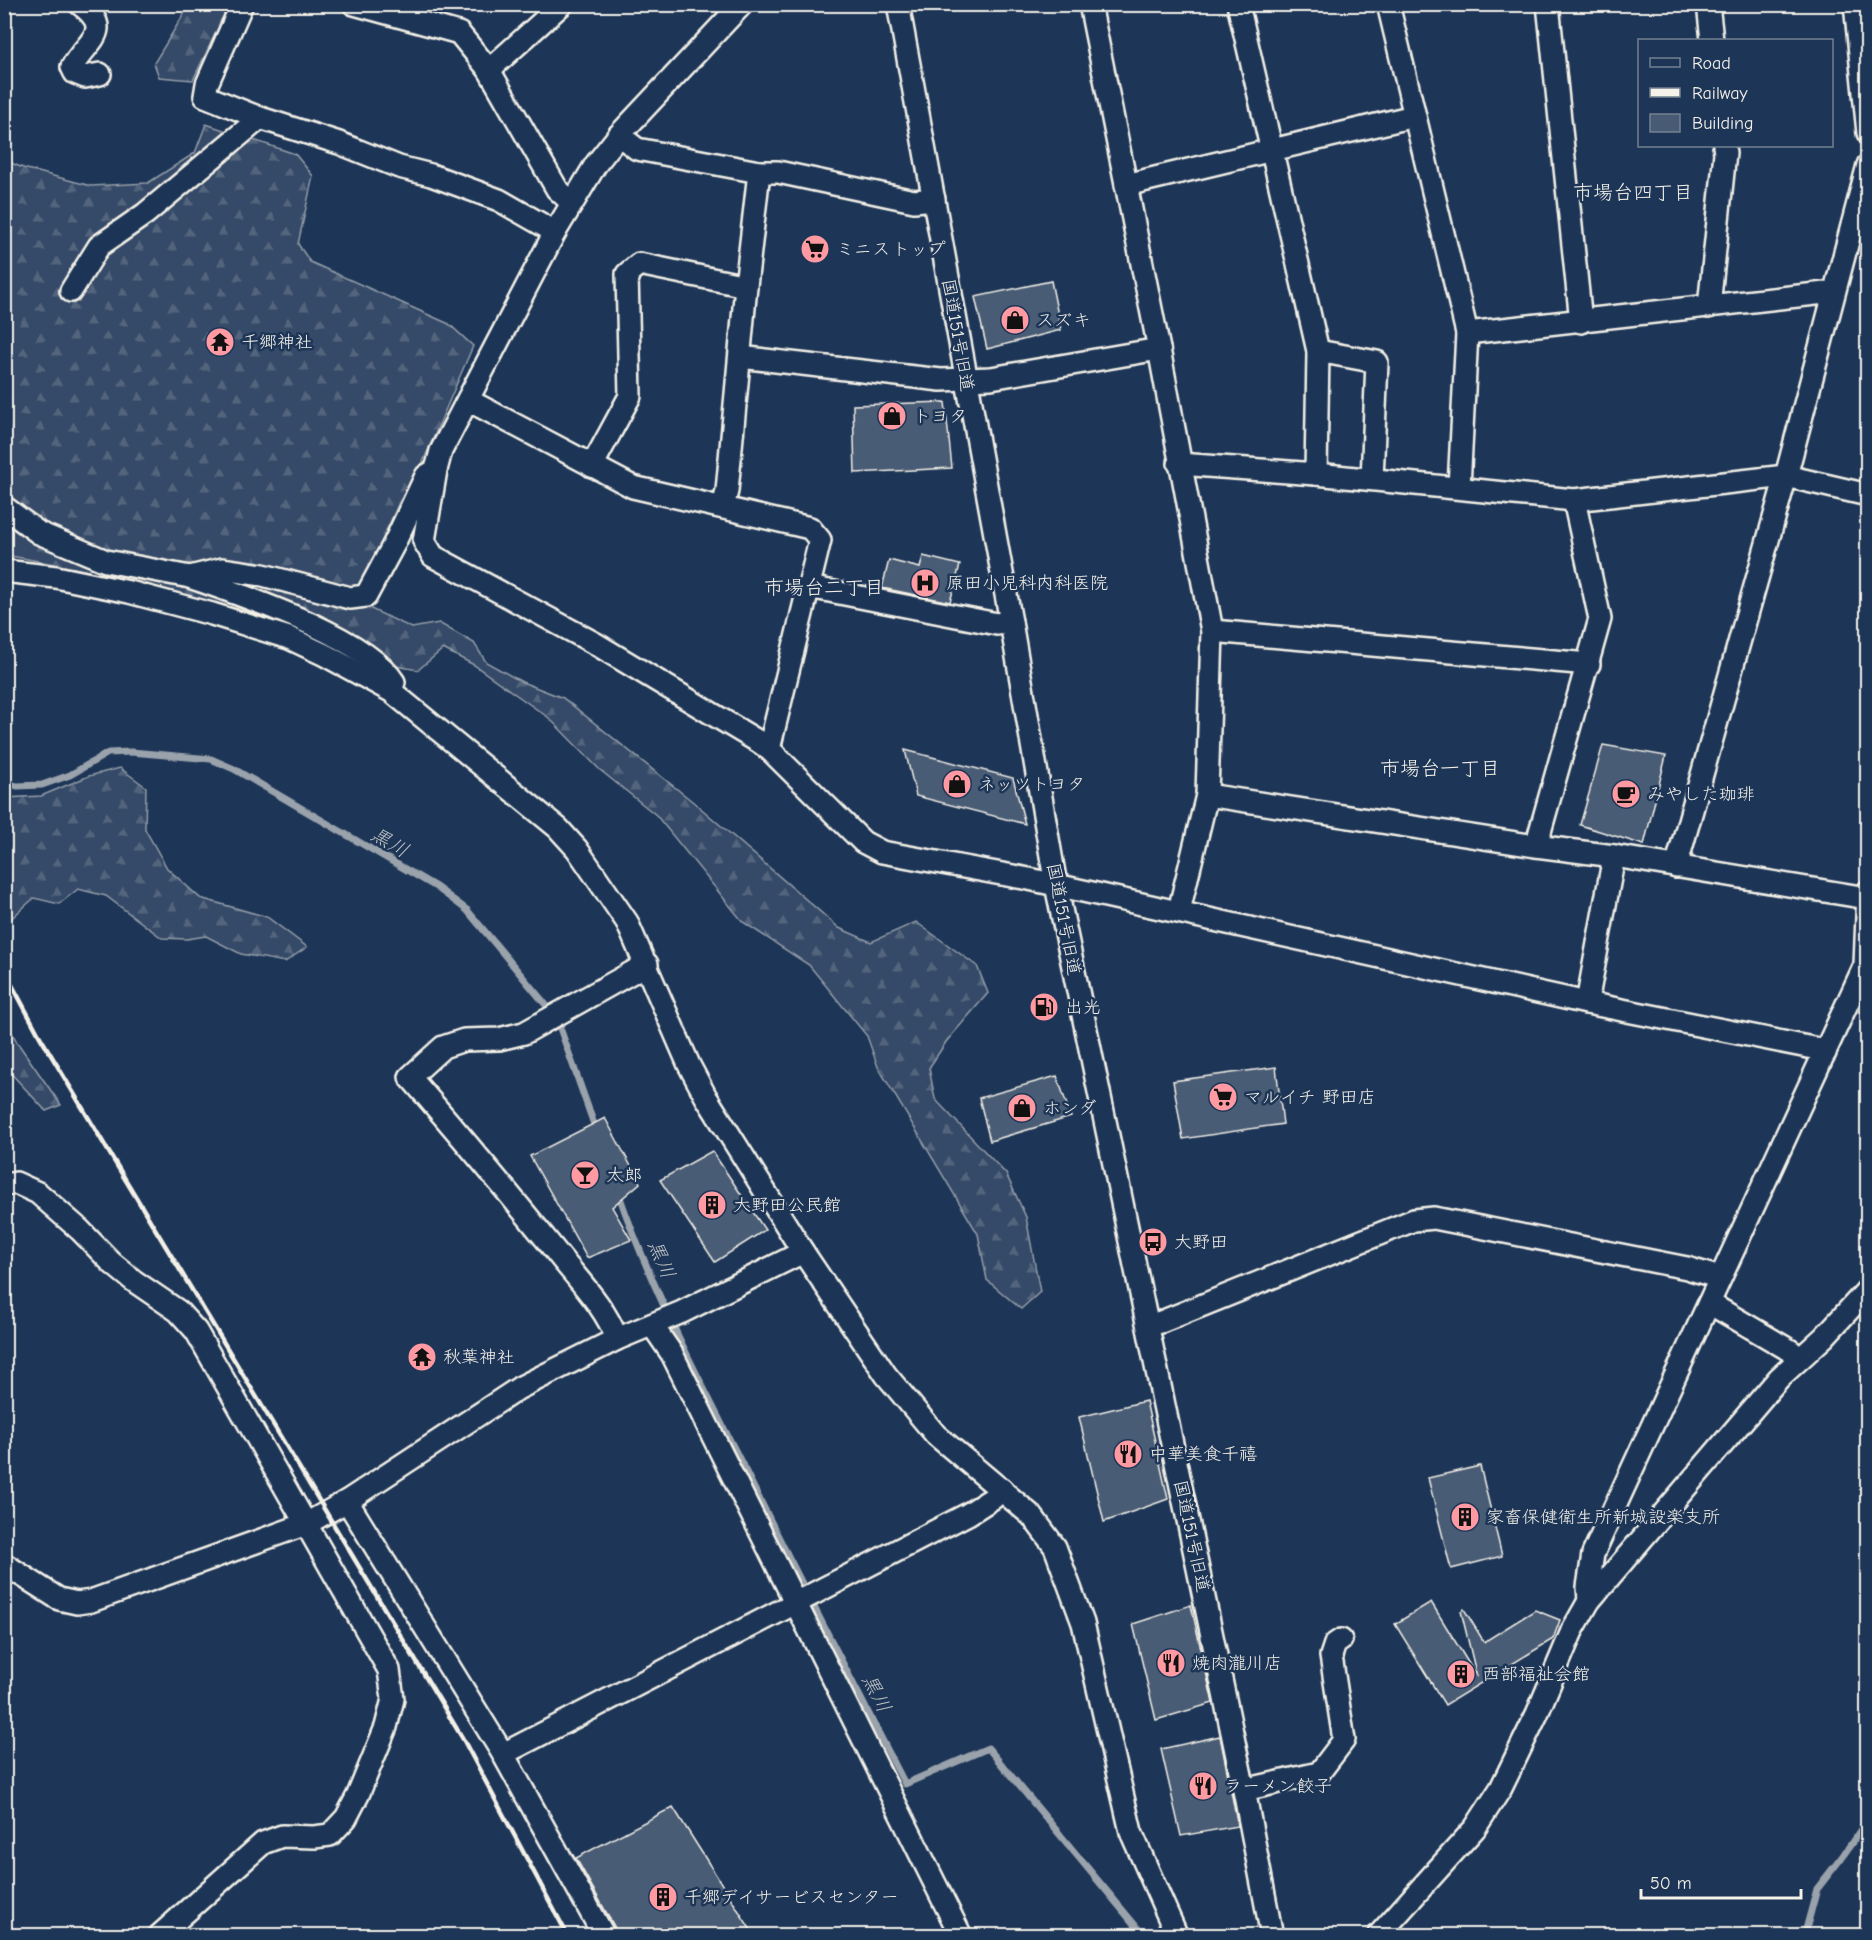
<svg xmlns="http://www.w3.org/2000/svg" width="1872" height="1940" viewBox="0 0 1872 1940" font-family="'Comic Neue','Klee One',sans-serif">
<style>
.forest{fill:url(#forest-firs);stroke:#949ea8;stroke-width:1.5}
.lines{fill:none;stroke-linecap:round;stroke-linejoin:round}
.stream{stroke:#9aa2ab;stroke-width:7}
.building{fill:#485b74;stroke:#f4f1e8;stroke-width:1.5}
.minor-casing{stroke:#f4f1e8;stroke-width:26}
.minor{stroke:#1d3557;stroke-width:21}
.rail{stroke:#f4f1e8;stroke-width:4.5}
.labels{text-anchor:middle;stroke-width:5;stroke-linejoin:round;paint-order:stroke}
.poi-label{font-size:18px;fill:#f4f1e8;stroke:#1d3557;text-anchor:start}
.street-label{font-size:18px;fill:#f4f1e8;stroke:#1d3557}
.neighbourhood-label{font-size:20px;fill:#f4f1e8;stroke:#1d3557}
.water-label{font-size:20px;font-style:italic;fill:#c0c3c4;stroke:#1d3557}
</style>
<defs>
<pattern id="forest-firs" width="22" height="20" patternUnits="userSpaceOnUse" patternTransform="scale(1.5)"><rect width="22" height="20" fill="#354a67"/><path d="M5 1l3.5 6h-7zM16 11l3.5 6h-7z" fill="#53657d"/></pattern>
</defs>
<rect width="100%" height="100%" fill="#1d3557"/>
<filter id="ink" filterUnits="userSpaceOnUse"><feTurbulence type="fractalNoise" baseFrequency=".0167" numOctaves="2"/><feDisplacementMap in="SourceGraphic" scale="12" xChannelSelector="R" yChannelSelector="G"/><feConvolveMatrix kernelMatrix="1 2 1 2 8 2 1 2 1" color-interpolation-filters="sRGB"/></filter>
<g filter="url(#ink)">
<g class="forest">
<polygon points="190,4 229,5 193,80 159,77 154,63"/>
<path d="M206 124 295 154 313 176 298 244 310 262 449 324 473 346 419 471 399 502 362 586 373 610 412 628 439 623 474 643 486 662 522 682 563 698 697 805 839 928 871 942 916 922 977 966 988 993 946 1042 929 1068 935 1099 1006 1174 1026 1217 1040 1292 1021 1309 987 1280 978 1234 878 1067 867 1036 809 965 743 922 656 815 600 770 549 718 474 665 443 649 418 670 396 666 362 643 342 654C236 602 120 575 5 555L4 160 23 168 91 186 148 183 195 153Z"/>
<polygon points="120,768 146,787 145,829 167,868 200,898 267,917 307,947 285,962 241,954 206,936 187,939 162,938 106,896 78,889 59,904 34,898 5,924 5,798 41,796 89,776"/>
<polygon points="4,1017 17,1042 61,1105 46,1111 5,1067"/>
</g>
<g class="lines">
<g class="stream">
<polyline points="4,782 17,786 42,785 70,775 108,753 131,752 211,759 234,769 436,887 467,910 546,1005 560,1028 596,1130"/>
<path d="M618 1192C650 1285 695 1372 740 1460 794 1569 849 1676 905 1784L988 1748 1144 1936"/>
<polyline points="1801,1936 1805,1933 1817,1889 1842,1857 1868,1819"/>
</g>
</g>
<g class="building">
<polygon points="1051,281 1061,330 987,349 975,297"/>
<polygon points="945,402 952,468 855,473 853,405"/>
<polygon points="923,556 960,565 950,602 882,588 889,560 920,568"/>
<polygon points="1603,745 1666,756 1644,845 1580,825"/>
<polygon points="905,750 1013,778 1025,824 916,796"/>
<polygon points="1276,1067 1283,1124 1183,1139 1173,1081"/>
<polygon points="1057,1076 1071,1117 990,1141 979,1098"/>
<polygon points="605,1118 640,1183 612,1207 631,1240 587,1258 530,1156"/>
<polygon points="712,1151 765,1230 715,1262 660,1180"/>
<polygon points="1146,1401 1168,1499 1104,1522 1079,1417"/>
<polygon points="1480,1466 1502,1556 1451,1569 1428,1478"/>
<polygon points="1431,1602 1477,1677 1461,1611 1464,1609 1484,1642 1535,1610 1560,1620 1553,1639 1445,1705 1395,1624"/>
<polygon points="1191,1605 1213,1703 1156,1720 1133,1624"/>
<polygon points="1220,1736 1238,1826 1181,1836 1161,1749"/>
<polygon points="673,1807 754,1935 619,1935 576,1858"/>
</g>
<g class="lines">
<g class="minor-casing">
<g id="minor">
<path d="M80 4C116 31 86 41 72 67L75 73 85 77 100 74"/>
<polyline points="242,4 207,84 205,96 260,118 339,143 399,167 431,175 499,200 555,232 596,164 619,135 742,4"/>
<polyline points="354,4 459,33 489,70 557,189 571,202"/>
<polyline points="898,4 1011,622 1056,885 1244,1790 1272,1936"/>
<polyline points="1090,4 1159,349 1212,631 1207,795 1179,911"/>
<polyline points="1238,4 1318,351 1316,474"/>
<polyline points="1388,4 1467,333 1459,487"/>
<polyline points="1548,4 1581,322"/>
<polyline points="1708,4 1712,40"/>
<polyline points="1855,4 1868,133"/>
<polyline points="489,70 562,4"/>
<polyline points="619,135 637,149 759,172 746,286 727,491 723,507"/>
<polyline points="759,172 778,172 914,201 934,199"/>
<polyline points="1126,185 1414,116"/>
<polyline points="71,291 99,246 145,214 260,118"/>
<polyline points="1709,307 1725,153 1724,146"/>
<polyline points="1467,333 1834,292"/>
<polyline points="1318,351 1377,362 1372,479"/>
<polyline points="740,357 941,380 991,378 1159,349"/>
<polyline points="468,400 633,487 810,528 820,540 769,749"/>
<polyline points="1179,464 1316,474 1574,500 1786,476 1868,495"/>
<polyline points="592,466 630,396 627,274 639,264 746,286"/>
<polyline points="436,470 424,541 433,556 596,644 759,742 769,749 863,842 882,852 1029,879 1587,1003 1813,1048 1825,1053"/>
<polyline points="4,507 39,533 106,561 190,577"/>
<polyline points="4,571 56,577 129,592 212,614 289,638 325,655 391,691 558,828 577,849 627,922 689,1065 706,1097 803,1252 886,1375 936,1435 1032,1516 1055,1547 1083,1623 1131,1832 1177,1936"/>
<polyline points="809,587 997,624 1011,622"/>
<polyline points="1212,631 1589,664"/>
<path d="M392 687 394 682C365 636 243 596 190 577L222 569 263 575 350 598 366 596 394 544 426 476 436 470 441 451 555 232"/>
<polyline points="1207,795 1536,846 1614,856 1867,898"/>
<polyline points="1536,846 1600,619 1574,500"/>
<polyline points="1676,867 1786,476 1868,165"/>
<polyline points="1587,1003 1614,856"/>
<polyline points="4,1185 16,1183 38,1193 80,1230 112,1263 134,1281 178,1311 196,1331 306,1524 91,1601 77,1603 59,1599 4,1564"/>
<polyline points="1709,1303 1791,1351 1799,1359"/>
<polyline points="652,1325 672,1354 961,1936"/>
<polyline points="1148,1325 1161,1322 1414,1220 1434,1218 1687,1268 1720,1278"/>
<path d="M617 1339C605 1306 578 1280 557 1253 509 1193 460 1135 410 1077L443 1047 464 1040 499 1039 524 1033 647 964"/>
<polyline points="347,1501 503,1754 604,1936"/>
<polyline points="1589,1601 1588,1587 1593,1554 1865,965 1868,891"/>
<polyline points="503,1754 968,1514 993,1498 1002,1489"/>
<polyline points="1244,1790 1319,1773 1344,1740 1331,1656 1335,1644 1341,1640"/>
<polyline points="159,1936 263,1843 282,1836 314,1837 330,1835 346,1818 358,1795 386,1727 393,1699 389,1670 306,1524 347,1501 519,1388 617,1339 682,1312 803,1252"/>
<polyline points="1378,1936 1475,1828 1501,1788 1537,1714 1572,1631 1589,1601 1779,1378 1824,1337 1868,1289"/>
</g>
</g>
<use href="#minor" class="minor"/>
<polyline class="rail" points="4,970 39,1035 113,1159 463,1739 568,1936"/>
</g>
</g>
<defs>
<g id="supermarket-disc" transform="scale(1.5)"><circle r="9.5" fill="#ff9aa2" stroke="#1d3557"/><path d="M-6-5.5h2.5l.6 2H6L4.5 2H-2.5L-4.4-4H-6ZM-1.5 3.2a1.3 1.3 0 1 0 .1 0ZM3 3.2a1.3 1.3 0 1 0 .1 0Z" fill="#111"/></g>
<g id="shop-disc" transform="scale(1.5)"><circle r="9.5" fill="#ff9aa2" stroke="#1d3557"/><path d="M-5-2.5h2.3a2.7 3.5 0 0 1 5.4 0H5L5.5 6h-11ZM-1.5-2.5h3a1.5 2.3 0 0 0-3 0Z" fill="#111"/></g>
<g id="temple-disc" transform="scale(1.5)"><circle r="9.5" fill="#ff9aa2" stroke="#1d3557"/><path d="M0-6L5-2H3V0L6.5 2.5H4V6H1.5V3h-3V6H-4V2.5H-6.5L-3 0V-2H-5Z" fill="#111"/></g>
<g id="hospital-disc" transform="scale(1.5)"><circle r="9.5" fill="#ff9aa2" stroke="#1d3557"/><path d="M-5-5h3v3.5h4V-5h3V5h-3V1.5h-4V5h-3Z" fill="#111"/></g>
<g id="cafe-disc" transform="scale(1.5)"><circle r="9.5" fill="#ff9aa2" stroke="#1d3557"/><path d="M-5.5-4.5H6V0H3Q3 3.5 0 3.5H-2.5Q-5.5 3.5-5.5 0ZM3-3.2v2h1.7v-2ZM-6 4.5H4V6H-6Z" fill="#111"/></g>
<g id="fuel-disc" transform="scale(1.5)"><circle r="9.5" fill="#ff9aa2" stroke="#1d3557"/><path d="M-5.5-6h7V0h2V4h1.3V-2.5L3-4.5l.8-.8L6-3V5H2.5V1h-1V6h-7ZM-4.2-4.7v3.2H.2V-4.7Z" fill="#111"/></g>
<g id="bar-disc" transform="scale(1.5)"><circle r="9.5" fill="#ff9aa2" stroke="#1d3557"/><path d="M-6-5H6L.8 .8V4.5H3.5V6h-7V4.5H-.8V.8Z" fill="#111"/></g>
<g id="building-disc" transform="scale(1.5)"><circle r="9.5" fill="#ff9aa2" stroke="#1d3557"/><path d="M-4-6H4V6H1V3H-1V6H-4ZM-2.5-4.3h1.7v1.8h-1.7ZM.8-4.3h1.7v1.8H.8ZM-2.5-1h1.7V.8h-1.7ZM.8-1h1.7V.8H.8Z" fill="#111"/></g>
<g id="bus-disc" transform="scale(1.5)"><circle r="9.5" fill="#ff9aa2" stroke="#1d3557"/><path d="M-5-6H5V4H4V6H2V4H-2V6H-4V4H-5ZM-3.5-4V0h7V-4ZM-3.5 1.2v1.5H-2V1.2ZM2 1.2v1.5H3.5V1.2Z" fill="#111"/></g>
<g id="restaurant-disc" transform="scale(1.5)"><circle r="9.5" fill="#ff9aa2" stroke="#1d3557"/><path d="M-5-6h1v4h1v-4h1v4h1v-4h1v5L-1.5 .5V6h-2V.5L-5-1ZM5-6V6H3V1.5H1.5Q1.5-4 5-6Z" fill="#111"/></g>
</defs>
<g fill-rule="evenodd">
<use href="#supermarket-disc" x="815" y="249"/>
<use href="#shop-disc" x="1015" y="320"/>
<use href="#temple-disc" x="220" y="342"/>
<use href="#shop-disc" x="892" y="416"/>
<use href="#hospital-disc" x="925" y="583"/>
<use href="#shop-disc" x="957" y="784"/>
<use href="#cafe-disc" x="1626" y="794"/>
<use href="#fuel-disc" x="1044" y="1007"/>
<use href="#supermarket-disc" x="1223" y="1097"/>
<use href="#shop-disc" x="1022" y="1108"/>
<use href="#bar-disc" x="585" y="1175"/>
<use href="#building-disc" x="712" y="1205"/>
<use href="#bus-disc" x="1153" y="1242"/>
<use href="#temple-disc" x="422" y="1357"/>
<use href="#restaurant-disc" x="1128" y="1454"/>
<use href="#building-disc" x="1465" y="1517"/>
<use href="#restaurant-disc" x="1171" y="1663"/>
<use href="#building-disc" x="1461" y="1674"/>
<use href="#restaurant-disc" x="1203" y="1786"/>
<use href="#building-disc" x="663" y="1897"/>
</g>
<g class="labels">
<g class="poi-label">
<text x="836" y="255">ミニストップ</text>
<text x="1036" y="326">スズキ</text>
<text x="241" y="348">千郷神社</text>
<text x="913" y="422">トヨタ</text>
<text x="946" y="589">原田小児科内科医院</text>
<text x="978" y="790">ネッツトヨタ</text>
<text x="1647" y="800">みやした珈琲</text>
<text x="1065" y="1013">出光</text>
<text x="1244" y="1103">マルイチ 野田店</text>
<text x="1043" y="1114">ホンダ</text>
<text x="606" y="1181">太郎</text>
<text x="733" y="1211">大野田公民館</text>
<text x="1174" y="1248">大野田</text>
<text x="443" y="1363">秋葉神社</text>
<text x="1149" y="1460">中華美食千禧</text>
<text x="1486" y="1523">家畜保健衛生所新城設楽支所</text>
<text x="1192" y="1669">焼肉瀧川店</text>
<text x="1482" y="1680">西部福祉会館</text>
<text x="1224" y="1792">ラーメン餃子</text>
<text x="684" y="1903">千郷デイサービスセンター</text>
</g>
<g class="street-label">
<text transform="translate(958 335) rotate(80)" y="6">国道151号旧道</text>
<text transform="translate(1064 919) rotate(79)" y="6">国道151号旧道</text>
<text transform="translate(1192 1536) rotate(78)" y="6">国道151号旧道</text>
</g>
<g class="neighbourhood-label">
<text x="1633" y="199">市場台四丁目</text>
<text x="824" y="594">市場台二丁目</text>
<text x="1440" y="775">市場台一丁目</text>
</g>
<g class="water-label">
<text transform="translate(390 842) rotate(30)" y="7">黒川</text>
<text transform="translate(662 1259) rotate(67)" y="7">黒川</text>
<text transform="translate(877 1693) rotate(63)" y="7">黒川</text>
</g>
</g>
<rect width="1872" height="1940" fill="none" stroke="#1d3557" stroke-width="24"/>
<rect x="12" y="12" width="1848" height="1916" fill="none" stroke="#f4f1e8" stroke-width="2" filter="url(#ink)"/>
<rect x="1638" y="39" width="195" height="108" fill="#1d3557" stroke="#738091" stroke-width="1.5"/>
<rect x="1650" y="58" width="30" height="9" fill="#1d3557" stroke="#738091" stroke-width="1.5"/>
<text x="1692" y="69" font-size="18" fill="#f4f1e8">Road</text>
<rect x="1650" y="88" width="30" height="9" fill="#f4f1e8" stroke="#738091" stroke-width="1.5"/>
<text x="1692" y="99" font-size="18" fill="#f4f1e8">Railway</text>
<rect x="1650" y="114" width="30" height="18" fill="#485b74" stroke="#738091" stroke-width="1.5"/>
<text x="1692" y="129" font-size="18" fill="#f4f1e8">Building</text>
<path d="M1641 1889v9h160v-9" fill="none" stroke="#f4f1e8" stroke-width="3"/>
<text x="1650" y="1889" font-size="18" fill="#f4f1e8" stroke="#1d3557" stroke-width="4.5" paint-order="stroke">50 m</text>
</svg>
